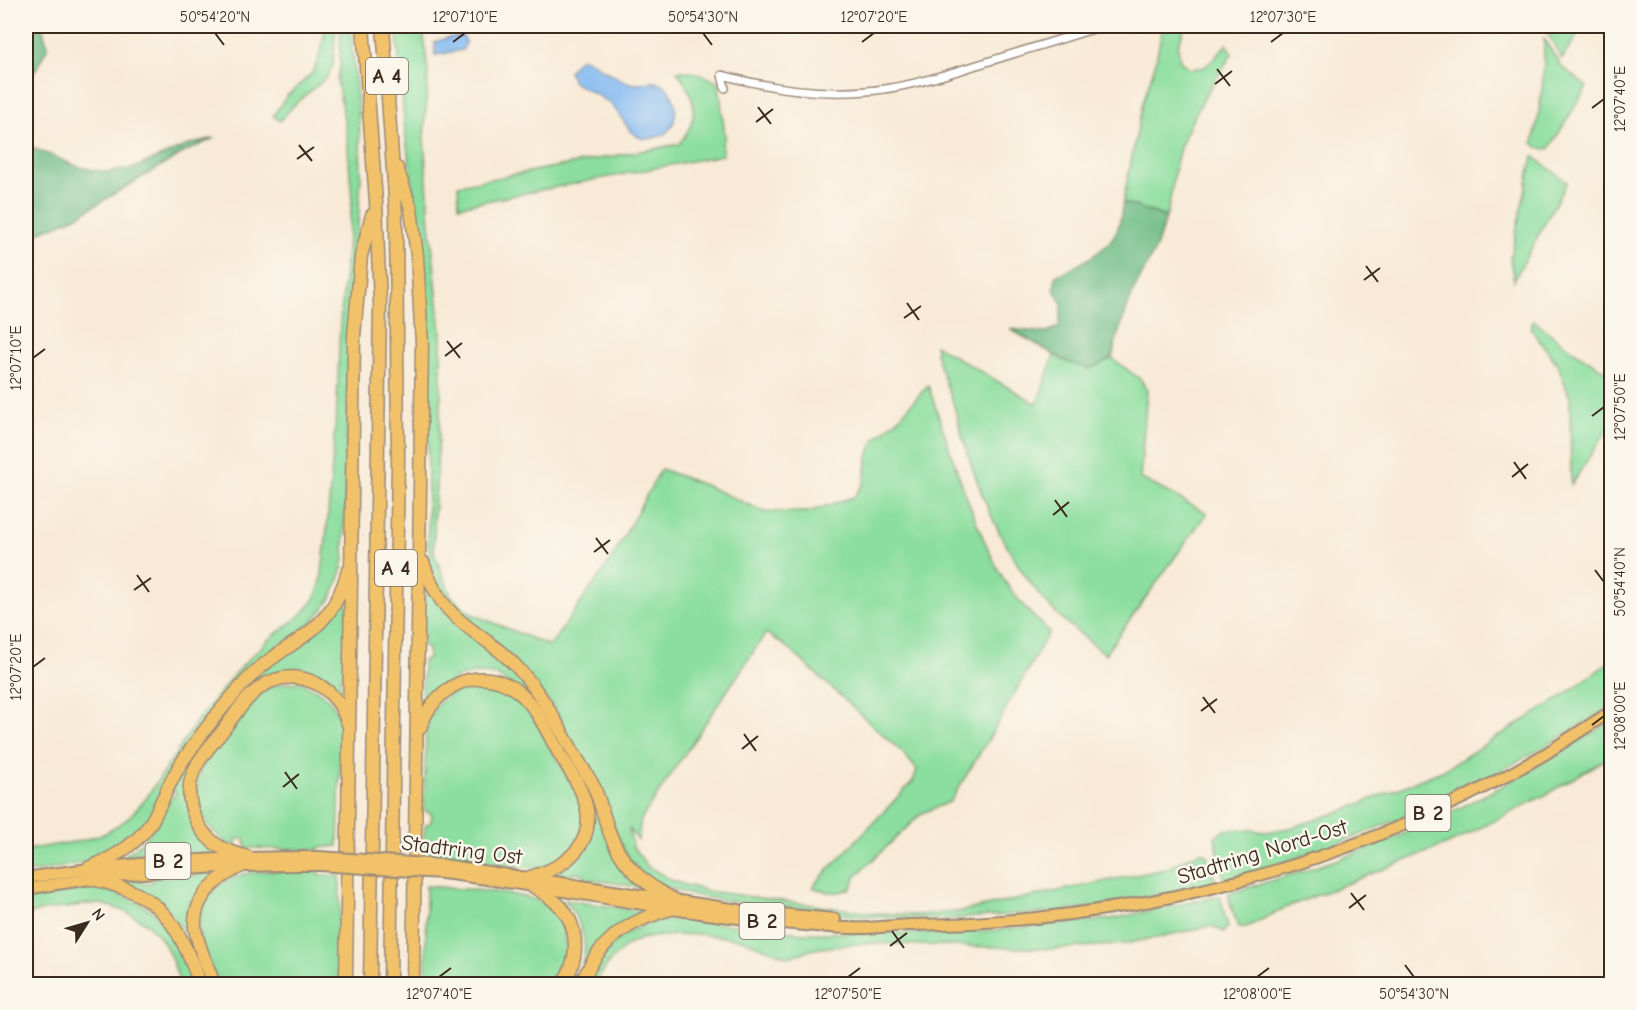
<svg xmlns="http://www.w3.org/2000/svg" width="1637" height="1010" viewBox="0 0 1637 1010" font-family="'Comic Neue',sans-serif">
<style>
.green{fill:#8bde9f;stroke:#63845e;stroke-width:1.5}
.forest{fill:#70bd86;stroke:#567452;stroke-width:1.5}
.water{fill:#83baf2;stroke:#5f7288;stroke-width:1.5}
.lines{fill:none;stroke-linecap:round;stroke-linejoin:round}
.minor-casing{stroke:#9a8a7a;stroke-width:10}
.trunk-casing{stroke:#9a8a7a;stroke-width:14}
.motorway-casing{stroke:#9a8a7a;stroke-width:15}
.minor{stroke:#fff;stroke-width:7}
.trunk{stroke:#f2c26a;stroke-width:10}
.motorway{stroke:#f2c26a;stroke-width:12}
.trunk-bridge-casing{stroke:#9a8a7a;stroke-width:14;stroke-linecap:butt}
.trunk-bridge{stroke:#f2c26a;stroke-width:10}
.ticks{fill:none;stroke:#3b2a1e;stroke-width:2}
.labels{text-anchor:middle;stroke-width:5;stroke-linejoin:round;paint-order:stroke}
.shield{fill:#fbf7ec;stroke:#75685c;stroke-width:1.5}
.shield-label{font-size:21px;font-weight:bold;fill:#3b2a1e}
.street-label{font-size:22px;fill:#3b2a1e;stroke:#fbf7ec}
.neatline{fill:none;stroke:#3b2a1e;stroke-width:2}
.ticks-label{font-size:15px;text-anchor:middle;fill:#3b2a1e}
</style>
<rect width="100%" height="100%" fill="#fbf7ec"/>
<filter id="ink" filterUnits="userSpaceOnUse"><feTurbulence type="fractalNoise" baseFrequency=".0167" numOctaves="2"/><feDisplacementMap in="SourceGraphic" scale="12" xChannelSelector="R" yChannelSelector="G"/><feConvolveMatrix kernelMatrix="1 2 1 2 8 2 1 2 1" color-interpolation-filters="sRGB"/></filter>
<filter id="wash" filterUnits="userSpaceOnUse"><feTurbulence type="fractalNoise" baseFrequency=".008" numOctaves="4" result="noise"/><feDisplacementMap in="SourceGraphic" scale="24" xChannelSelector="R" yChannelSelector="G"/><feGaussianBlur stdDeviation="1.35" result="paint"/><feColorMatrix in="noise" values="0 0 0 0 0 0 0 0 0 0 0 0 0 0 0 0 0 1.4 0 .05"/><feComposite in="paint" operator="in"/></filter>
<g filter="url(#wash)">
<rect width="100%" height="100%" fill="#f8ead6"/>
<g class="green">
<polygon points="326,26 336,26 333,65 326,78 295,104 280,121 273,116 286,97 312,73 319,58"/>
<path d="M341 26H350L359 119 361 174 346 444 344 558C334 623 295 630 251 668L142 830C109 863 69 866 26 873V850L80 841 104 834 126 820 145 800 199 718 236 672 268 640 302 614 315 599 321 581 326 539 337 404 340 324 352 200 347 136 337 80 340 66Z"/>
<path d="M396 26H423L428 74 424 138 430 224 441 332V401L434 517V553L451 596 472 614 550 646 611 560 661 469 707 486 765 512H808L854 497 864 483 868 457 874 440 898 419 928 385C950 448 968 512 999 571 1010 592 1032 616 1049 632L991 735 950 802 922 813 856 876 851 888C837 895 827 893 812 887L913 781 917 770 904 754 788 648 766 633 641 819 638 840 629 828 633 847 647 866 671 880 685 885 708 891 873 913 918 915 957 912 1165 869 1201 852 1206 853 1216 883 1119 903 1057 912 944 919 901 918 856 916 806 909 729 901 691 895 657 884 639 870 625 853 611 819 551 703 466 621 440 592 430 564 428 542V423L422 256 405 131Z"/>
<path d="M1163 26H1185L1178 46 1180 61 1190 69 1205 67 1227 44 1232 54C1212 84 1193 114 1180 148 1173 170 1173 194 1166 217L1123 202 1143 102 1155 65Z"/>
<polygon points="1547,26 1583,26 1562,59 1547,32"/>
<path d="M1544 39 1561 66 1587 87 1549 149 1539 148 1533 143C1541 109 1545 75 1544 39Z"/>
<path d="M677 71C693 70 705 75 719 83L725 137 722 143 723 155 459 206 458 185 679 144C701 118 696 97 677 71Z"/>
<polygon points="1533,156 1567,182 1514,280 1510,259"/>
<polygon points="1533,320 1566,346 1611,375 1611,424 1571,485 1570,398 1558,365 1531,329"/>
<path d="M935 345 1037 404 1054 355 1067 362 1090 369 1112 358 1141 380 1147 390 1140 478 1207 513 1105 654C1089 640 1071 628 1056 613 1000 555 974 482 954 406 948 385 937 367 935 345Z"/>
<path d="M425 580 525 682 541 704 645 888 584 878V874L573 872 571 876 555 873C575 865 585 850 591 830L540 711 499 676 478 673 458 677 436 692 427 704 422 703 423 660 428 659V648L423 646Z"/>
<path d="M342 598 347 601 346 674H341L340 694 343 703C319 670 290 661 254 685L194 760 185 796 221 853 153 857 151 852 137 853 136 858 118 860C146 843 158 826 171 796L174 797 176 792 173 790 181 772 194 753 248 684Z"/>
<path d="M1611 661V706C1491 784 1362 842 1224 880L1215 837 1225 830 1242 829 1266 832 1294 827 1347 809 1442 771 1560 698Z"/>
<path d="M300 682C322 692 336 700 341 725L338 846 319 848 318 850 246 848 245 838 236 840V847C205 834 185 796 204 764 212 751 223 740 232 728 241 716 250 701 261 692 272 683 287 683 300 682Z"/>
<polygon points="482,683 506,689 528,708 577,795 583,813 581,832 577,843 564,859 541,868 524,867 423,854 425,825 431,822 432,814 424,810 426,729 431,715 437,705 457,689"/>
<path d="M1611 721V756L1545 795 1450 843 1287 907 1247 927H1239L1233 913 1228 894C1269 881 1310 870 1350 855 1443 822 1529 773 1611 721Z"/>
<path d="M320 872V875L340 876 339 984H218C211 965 199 944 199 923 199 915 202 908 206 901 228 862 281 872 320 872Z"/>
<path d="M219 873 193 912 209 984H205C195 958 187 929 166 909 154 898 132 889 117 880L139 878 144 884 153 882 154 878Z"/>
<path d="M426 886C450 888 528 892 545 904 557 912 563 926 565 939 568 960 562 970 548 984H426Z"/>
<path d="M98 888C126 895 157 907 173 933 183 948 188 968 195 984H180C170 951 162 928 128 913 119 909 107 904 97 904 87 903 76 906 65 908 53 909 35 910 26 917V898Z"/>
<path d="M1220 896 1228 927 1224 932 1212 926 1124 944 1053 949 863 943 814 949 788 957 741 939 697 934 660 936 640 939 626 946 611 960 594 984H586C615 937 624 924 681 919L802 933H941L997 930 1111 919Z"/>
<path d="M565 900 650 912 595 950 582 965C590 940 579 920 565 900Z"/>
</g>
<g class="forest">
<polygon points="26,26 42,27 48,47 26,88"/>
<polygon points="214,138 181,154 76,217 31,236 26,240 26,145 79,167 106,172 134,168 188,145"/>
<path d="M1123 202 1166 217 1156 248 1133 292 1117 337 1112 358 1090 369 1067 362 1010 329 1045 333 1059 327 1062 304 1054 289 1056 276C1078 264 1106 254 1117 230 1121 222 1121 211 1123 202Z"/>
</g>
<g class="water">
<polygon points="463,36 466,43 462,50 435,55 435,42 447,38"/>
<path d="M579 59H586C598 66 623 84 635 84 646 84 656 78 666 87 673 94 677 107 675 116 674 126 668 133 659 136 629 149 626 115 608 102 597 94 584 89 572 81L569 71Z"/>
</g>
</g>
<g filter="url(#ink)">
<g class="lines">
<g class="minor-casing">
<path id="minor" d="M725 88 722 75C768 88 819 95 867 91 905 88 941 76 977 65 1019 52 1061 39 1103 26"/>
</g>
<g class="trunk-casing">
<g id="trunk">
<polyline points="443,865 745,911 835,919"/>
<path d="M442 873C560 887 675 914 793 924 817 926 842 929 866 928 880 927 894 926 909 925 1131 923 1352 867 1545 754 1567 740 1589 725 1612 711"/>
<path d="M26 878C123 862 220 857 319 857"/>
<path d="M26 889C123 872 220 864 319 865"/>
</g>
</g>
<g class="motorway-casing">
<g id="motorway">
<polyline points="363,26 376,202 380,303 370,984"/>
<polyline points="383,26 396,213 398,461 390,984"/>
<polyline points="397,168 411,209 417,256 422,344 413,984"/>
<path d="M423 562C444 630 485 628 524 675 543 697 556 722 571 748 578 761 587 774 594 787 602 805 605 825 614 843 627 871 649 886 676 901"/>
<path d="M420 728C433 687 479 662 517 691 537 706 548 734 560 755 569 769 579 783 584 799 599 842 567 867 530 877"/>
<path d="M248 857C241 855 233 853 226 850 198 837 182 802 193 773 199 758 212 744 222 732 232 718 243 701 257 690 290 663 336 682 347 722"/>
<path d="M88 868C114 858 139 844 153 819 163 800 170 780 182 762 203 731 228 699 254 673 277 651 310 638 329 612 338 600 344 585 348 571"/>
<path d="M91 879C162 894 176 920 200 984"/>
<path d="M531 885C541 891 552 898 561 907 580 929 579 962 562 984"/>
<path d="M214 984C209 970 196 941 195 927 193 896 219 876 244 865"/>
<polyline points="346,984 354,336 361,256 372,215"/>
<path d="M579 984C587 974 591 962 599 952 617 928 645 916 674 908"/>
</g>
</g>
<use href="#minor" class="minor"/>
<use href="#trunk" class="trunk"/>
<use href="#motorway" class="motorway"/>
<g class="trunk-bridge-casing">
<g id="trunk-bridge">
<polyline points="319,857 443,865"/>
<polyline points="319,865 442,873"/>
</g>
</g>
<use href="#trunk-bridge" class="trunk-bridge"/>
</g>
</g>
<path class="ticks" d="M215 33 224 45M703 33 712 45M453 42 465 33M862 42 874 33M1271 42 1283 33M1217 69 1230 86M1215 84 1232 71M758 107 771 124M1592 108 1604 99M756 122 773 109M299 145 312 161M297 159 314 147M1366 266 1378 282M1364 280 1380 268M907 303 919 320M904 318 921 306M447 341 460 358M445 356 462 343M33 358 45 349M1592 416 1604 407M1514 462 1526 479M1512 477 1528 464M1055 500 1067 517M1053 515 1069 502M596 538 608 554M594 552 610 540M1595 570 1604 582M137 575 149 592M134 590 151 578M33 667 45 658M1203 697 1215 713M1201 711 1217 699M1592 725 1604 716M744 734 756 751M742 749 758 736M285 772 297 789M283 787 299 774M1351 893 1364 910M1349 908 1366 895M892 931 904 948M890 946 907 933M1405 965 1414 977M439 977 451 968M848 977 860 968M1257 977 1269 968"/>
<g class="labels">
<g class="shield">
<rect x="366" y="58" width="42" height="36" rx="4.5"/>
<rect x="375" y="550" width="42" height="36" rx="4.5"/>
<rect x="1405.5" y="795" width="45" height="36" rx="4.5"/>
<rect x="145.5" y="843" width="45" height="36" rx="4.5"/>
<rect x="739.5" y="903" width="45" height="36" rx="4.5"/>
</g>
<g class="shield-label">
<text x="387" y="83">A 4</text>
<text x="396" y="575">A 4</text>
<text x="1428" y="820">B 2</text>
<text x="168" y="868">B 2</text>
<text x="762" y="928">B 2</text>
</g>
<g class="street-label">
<text transform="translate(462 849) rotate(7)" y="8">Stadtring Ost</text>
<text transform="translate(1262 851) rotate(-17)" y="8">Stadtring Nord-Ost</text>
</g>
</g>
<rect width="1637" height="1010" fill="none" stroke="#fbf7ec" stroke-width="66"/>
<g transform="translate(87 923) rotate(53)" stroke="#fbf7ec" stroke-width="4.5" paint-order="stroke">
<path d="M0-4.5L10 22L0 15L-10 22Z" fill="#3b2a1e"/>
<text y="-9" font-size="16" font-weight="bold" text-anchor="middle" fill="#3b2a1e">N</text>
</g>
<rect x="33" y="33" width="1571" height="944" class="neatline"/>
<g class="ticks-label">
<text x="215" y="22">50°54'20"N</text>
<text x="465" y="22">12°07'10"E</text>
<text x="703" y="22">50°54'30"N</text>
<text x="874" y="22">12°07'20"E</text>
<text x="1283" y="22">12°07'30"E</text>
<text transform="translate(1620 99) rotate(-90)" y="5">12°07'40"E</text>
<text transform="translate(16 358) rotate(-90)" y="5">12°07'10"E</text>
<text transform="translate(1620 407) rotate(-90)" y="5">12°07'50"E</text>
<text transform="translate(1620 582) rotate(-90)" y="5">50°54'40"N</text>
<text transform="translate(16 667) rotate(-90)" y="5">12°07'20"E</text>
<text transform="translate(1620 716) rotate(-90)" y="5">12°08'00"E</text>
<text x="439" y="999">12°07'40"E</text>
<text x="848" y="999">12°07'50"E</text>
<text x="1257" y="999">12°08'00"E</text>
<text x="1414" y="999">50°54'30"N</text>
</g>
</svg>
